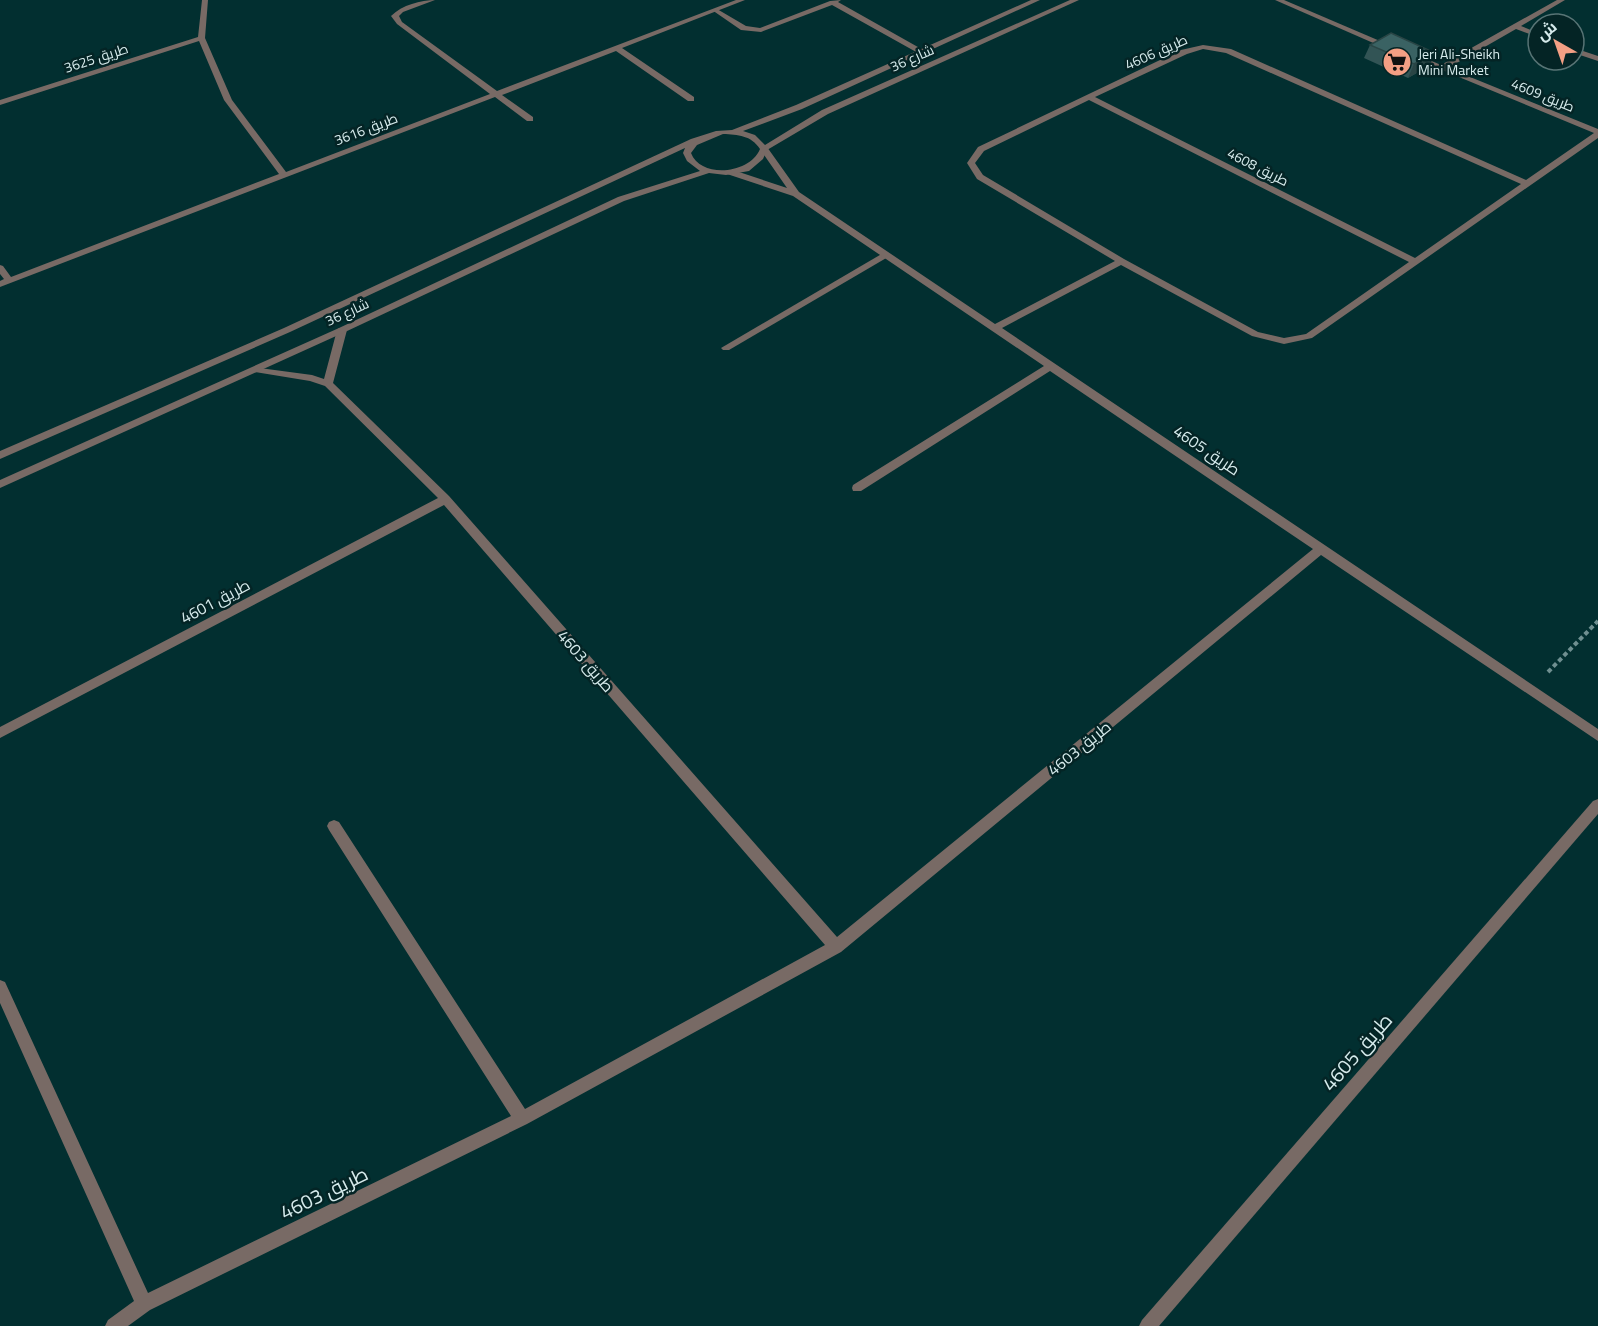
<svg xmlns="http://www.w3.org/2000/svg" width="1598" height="1326" viewBox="0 0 1598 1326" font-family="'Titillium Web',Cairo,sans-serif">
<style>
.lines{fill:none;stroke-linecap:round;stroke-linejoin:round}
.path{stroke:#6f8f90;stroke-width:4;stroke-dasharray:4.5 3;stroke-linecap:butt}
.service{fill:#786a65;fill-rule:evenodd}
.minor{fill:#786a65;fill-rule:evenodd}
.tertiary{fill:#786a65;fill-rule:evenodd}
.wall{fill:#325455}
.shaded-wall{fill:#294545}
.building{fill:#3a6263;stroke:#294545;stroke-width:1.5}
.labels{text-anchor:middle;stroke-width:5;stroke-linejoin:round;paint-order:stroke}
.far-street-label{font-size:14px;fill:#d6ebec;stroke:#042425}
.far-poi-label{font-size:14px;fill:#d6ebec;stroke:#042425;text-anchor:start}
.street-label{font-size:16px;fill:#d6ebec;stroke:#042425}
.near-street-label{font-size:20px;fill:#d6ebec;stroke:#042425}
</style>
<rect width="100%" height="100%" fill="#022f30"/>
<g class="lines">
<polyline class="path" points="1548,672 1598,621"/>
<g class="service">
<polygon points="841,0 838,2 925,51 918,53 832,5 761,32 741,30 712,10 717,9 746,26 760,28 830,1"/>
<polygon points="885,252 888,253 888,257 729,350 723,350 721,348"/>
</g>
<g class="minor">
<path d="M202 0H208L205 38 232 100 286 172 490 94 397 24 391 16C402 5 421 0 435 0L403 12 399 16 402 22 497 91 736 0H745L622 48 694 97V101H688L616 51 502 95 533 117V121H527L495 97 0 287V281L4 279 0 274V265L3 266 11 277 279 174 224 100 199 41 0 105V100L198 37Z"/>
<polygon points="1275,0 1284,0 1394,47 1387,49"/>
<path d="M1557 0H1565L1521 26 1538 33V37L1516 29 1448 68 1598 129V138L1312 338 1284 344 1252 336 1121 265 1002 328 1598 729V741L1321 555 841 952 527 1124 150 1310 128 1326H105L108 1320 134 1301 0 1003V980L5 982 148 1293 511 1116 329 830 327 826 329 822 334 820 339 822 525 1109 825 945 444 505 0 738V727L438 498 325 386 310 381 255 372 252 371V367L312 375 324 379 337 330 339 328H345L347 330 333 383 449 496 837 937 1313 549 1050 371 861 491H853L852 488 853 485 1044 366 793 196 727 174V170H733L787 188 760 149 767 147 799 192 995 324 1115 261 977 179 967 163 978 147 1181 50 1203 45 1231 49 1526 180 1594 133 1413 58 1420 56 1441 65ZM1203 49 1226 53 1521 184 1415 258 1095 97 1187 54ZM1089 100 1409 262 1306 334 1284 338 1258 332 1124 259 983 175 975 163 984 151Z"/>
<polygon points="1574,48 1598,56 1598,61 1574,53"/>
<polygon points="1598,799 1598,814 1159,1326 1139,1326 1142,1320 1593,801"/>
</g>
<path class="tertiary" d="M1031 0H1040L802 109 743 131 755 135 765 145 822 110 1070 0H1079L828 114 767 150 763 159 749 171 726 175 709 173 624 201 345 332 0 488V480L339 328 618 197 700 171 687 161 683 153 685 148 290 332 0 459V451L284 328 691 139 716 131 732 130 796 105ZM723 134C738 135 751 135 760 149 750 174 701 179 691 153L697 145Z"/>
</g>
<polygon class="wall" points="1370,45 1435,53 1429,66 1408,78 1364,58"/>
<polygon class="shaded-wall" points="1435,53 1429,66 1408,78 1414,64"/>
<polygon class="building" points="1391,33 1435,53 1414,64 1370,45"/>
<defs>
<g id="supermarket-disc" transform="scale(1.5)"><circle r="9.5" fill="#f39f84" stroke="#042425"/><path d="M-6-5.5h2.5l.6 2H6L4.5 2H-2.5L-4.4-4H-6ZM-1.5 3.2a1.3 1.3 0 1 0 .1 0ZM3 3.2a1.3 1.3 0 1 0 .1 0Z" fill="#111"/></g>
</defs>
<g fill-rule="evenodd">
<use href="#supermarket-disc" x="1397" y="62"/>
</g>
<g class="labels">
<g class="far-street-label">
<text transform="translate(1156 52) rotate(-24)" y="5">طريق 4606</text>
<text transform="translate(96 58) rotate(-18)" y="5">طريق 3625</text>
<text transform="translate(912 58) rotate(-24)" y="5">شارع 36</text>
<text transform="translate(1543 95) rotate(22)" y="5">طريق 4609</text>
<text transform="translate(366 129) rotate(-21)" y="5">طريق 3616</text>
<text transform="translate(1258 167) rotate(27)" y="5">طريق 4608</text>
<text transform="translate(347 312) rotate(-25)" y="5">شارع 36</text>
</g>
<g class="far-poi-label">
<text x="1418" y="59">Jeri Ali-Sheikh<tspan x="1418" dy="16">Mini Market</tspan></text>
</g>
<g class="street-label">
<text transform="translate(1207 450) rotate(34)" y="6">طريق 4605</text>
<text transform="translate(215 601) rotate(-28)" y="6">طريق 4601</text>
<text transform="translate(586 661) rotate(49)" y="6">طريق 4603</text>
<text transform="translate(1079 748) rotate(-39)" y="6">طريق 4603</text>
</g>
<g class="near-street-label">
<text transform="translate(1357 1052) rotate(-49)" y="7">طريق 4605</text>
<text transform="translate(324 1193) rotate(-26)" y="7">طريق 4603</text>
</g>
</g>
<g transform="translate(1556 42) rotate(320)"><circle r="28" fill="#042425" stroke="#587475" stroke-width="1.5"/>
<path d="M0-4.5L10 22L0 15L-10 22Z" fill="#f39f84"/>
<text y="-9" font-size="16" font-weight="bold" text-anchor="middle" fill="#d6ebec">ش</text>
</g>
</svg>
